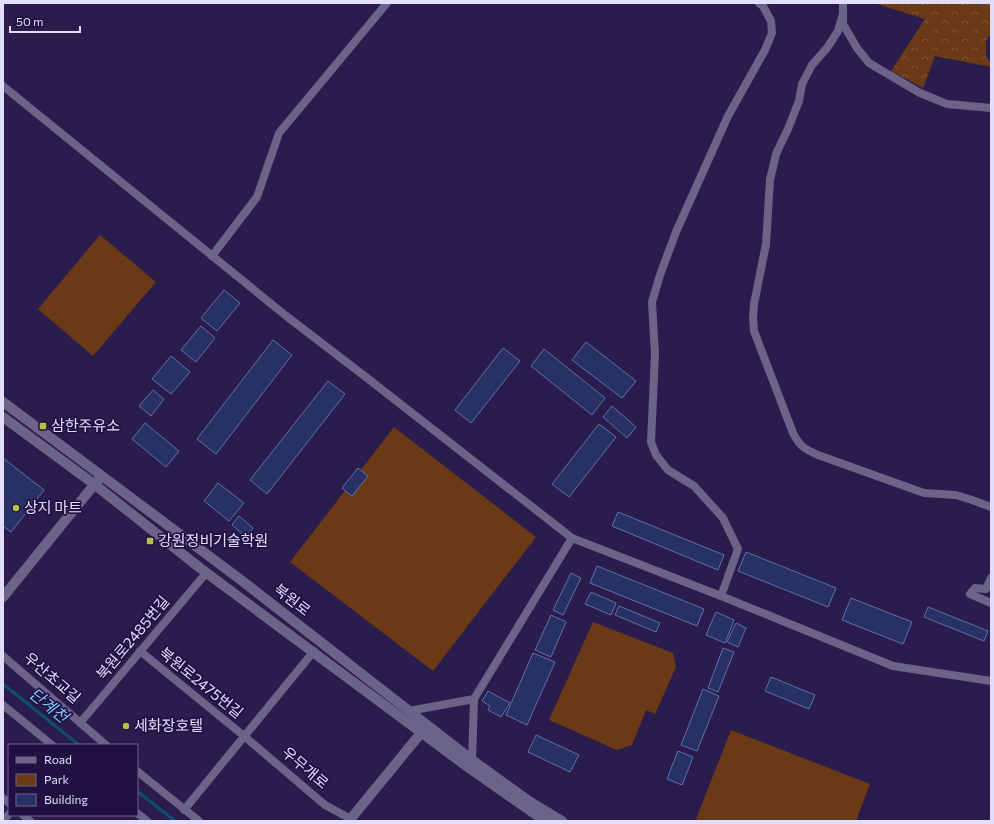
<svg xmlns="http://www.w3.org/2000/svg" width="994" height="824" viewBox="0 0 994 824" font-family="Commissioner,'Noto Sans KR',sans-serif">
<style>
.forest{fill:url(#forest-crowns)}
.park{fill:#6a3916}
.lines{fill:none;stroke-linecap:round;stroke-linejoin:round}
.stream{stroke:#0e4e6b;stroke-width:3}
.building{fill:#283164;stroke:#6370a9}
.minor{stroke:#6b6488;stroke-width:8}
.tertiary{stroke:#6b6488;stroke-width:10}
.poi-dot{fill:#b8c147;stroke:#211143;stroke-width:1.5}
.labels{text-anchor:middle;stroke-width:3.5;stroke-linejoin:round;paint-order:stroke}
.poi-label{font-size:15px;fill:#e2ddfd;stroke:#211143;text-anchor:start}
.street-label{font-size:15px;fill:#e2ddfd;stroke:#211143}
.water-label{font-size:16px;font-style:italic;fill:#7ecaf3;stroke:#211143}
</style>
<defs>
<pattern id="forest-crowns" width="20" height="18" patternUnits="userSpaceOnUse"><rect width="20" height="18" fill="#6a3916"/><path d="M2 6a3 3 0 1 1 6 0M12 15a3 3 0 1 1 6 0" fill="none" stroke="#7f5539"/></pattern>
</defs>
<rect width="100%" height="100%" fill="#2b1c4e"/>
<polygon class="forest" points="874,3 991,3 991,33 986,41 986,56 991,64 991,67 935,56 923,88 891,71 925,19"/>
<g class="park">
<polygon points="100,235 156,282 93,356 38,309"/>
<polygon points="394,427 536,537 433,671 290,562"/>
<polygon points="593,622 673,653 676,667 655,714 646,710 632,745 617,750 549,720"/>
<polygon points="731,730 870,784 856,821 702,821 696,819"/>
</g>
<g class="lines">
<g class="stream">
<polyline points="3,684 79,745"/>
<polyline points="137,791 175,821"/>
</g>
</g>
<g class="building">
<polygon points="224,290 240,303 217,331 201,318"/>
<polygon points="201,326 215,338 196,362 181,350"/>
<polygon points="273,340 292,355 216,454 197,439"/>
<polygon points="586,342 636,381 622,398 572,360"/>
<polygon points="503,348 520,361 471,423 455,410"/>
<polygon points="544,349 605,398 592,415 531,366"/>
<polygon points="171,356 190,372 171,394 152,379"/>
<polygon points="328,381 345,394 267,494 250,480"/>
<polygon points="153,390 164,399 151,416 139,406"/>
<polygon points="612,406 636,427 627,438 603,417"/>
<polygon points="145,423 179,451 166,467 132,439"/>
<polygon points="599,424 616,437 569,497 552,484"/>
<polygon points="3,458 44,490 11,532 3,526"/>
<polygon points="358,468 368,476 352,496 342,488"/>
<polygon points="218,483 244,503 229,521 204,501"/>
<polygon points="618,512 724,555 718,570 612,526"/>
<polygon points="239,516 253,528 246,537 232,525"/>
<polygon points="746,552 836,588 828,607 738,571"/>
<polygon points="597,566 704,609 697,626 590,583"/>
<polygon points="571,573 581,578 563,615 553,610"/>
<polygon points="591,592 616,603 611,615 585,604"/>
<polygon points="851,598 912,622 903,644 842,620"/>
<polygon points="619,606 660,623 656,632 615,615"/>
<polygon points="928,607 988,631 984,641 924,617"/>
<polygon points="716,612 734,620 725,643 706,635"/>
<polygon points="551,615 566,622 551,657 535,650"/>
<polygon points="736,623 746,628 738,647 727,642"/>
<polygon points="723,648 734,652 718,692 708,688"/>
<polygon points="533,653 555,662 527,725 506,715"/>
<polygon points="771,677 815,695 809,709 765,691"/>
<polygon points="703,689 719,696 697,751 681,745"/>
<polygon points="488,691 510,703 501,717 488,710 490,706 482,701"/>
<polygon points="536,735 579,755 570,772 528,752"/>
<polygon points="678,751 693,757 682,785 667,779"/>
</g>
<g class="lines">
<g class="minor">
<polyline points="843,3 843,24 857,48 869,63 920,93 947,104 991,108"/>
<path d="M843 14 838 31 827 48 812 65 802 84 799 101 788 129 776 154 770 180 766 244 754 304 753 318 754 331 793 433C800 447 805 449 818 455L924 493 956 495 972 500 991 507"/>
<polyline points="3,86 285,315 371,381 572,538 721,596 893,666 991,681"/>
<polyline points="212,256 257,197 279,133 387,3"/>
<polyline points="991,578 986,589 975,588 970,594 991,603"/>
<polyline points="721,596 738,549 723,518 694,486 668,470 656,455 651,442 655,354 652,302 660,275 676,232 728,116 765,50 772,33 771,21 763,6 759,3"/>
<polyline points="140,651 244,736 325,805 351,819"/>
<polyline points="3,656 106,745"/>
<polyline points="3,705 52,745"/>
<polyline points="409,711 474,699"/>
<polyline points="80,723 207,572"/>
<polyline points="472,760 474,699 572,538"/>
<polyline points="137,771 199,821"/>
<polyline points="3,798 9,803"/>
<polyline points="184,810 314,651"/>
<polyline points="137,813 147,821"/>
<polyline points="23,815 30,821"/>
<polyline points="3,821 9,814"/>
</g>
<g class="tertiary">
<polyline points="3,402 241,580 472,760 529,801 562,821"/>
<polyline points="3,417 94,484 200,568 469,768 545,821"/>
<polyline points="3,597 98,480"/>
<polyline points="349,821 425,728"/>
</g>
</g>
<g class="poi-dot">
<rect x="39" y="422" width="8" height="8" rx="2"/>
<circle cx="16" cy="508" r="4"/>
<rect x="146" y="537" width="8" height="8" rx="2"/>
<circle cx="126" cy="726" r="4"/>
</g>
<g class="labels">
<g class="poi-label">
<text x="51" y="431">삼한주유소</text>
<text x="24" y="513">상지 마트</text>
<text x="158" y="546">강원정비기술학원</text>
<text x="134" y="731">세화장호텔</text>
</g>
<g class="street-label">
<text transform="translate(292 600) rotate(38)" y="5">북원로</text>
<text transform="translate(133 638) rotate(-50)" y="5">북원로2485번길</text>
<text transform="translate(52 678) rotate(41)" y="5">우산초교길</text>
<text transform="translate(201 683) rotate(39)" y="5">북원로2475번길</text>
<text transform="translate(305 768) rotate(40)" y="5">우무개로</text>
</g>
<g class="water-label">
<text transform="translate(49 705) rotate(39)" y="6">단계천</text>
</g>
</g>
<rect width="994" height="824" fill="none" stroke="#e2ddfd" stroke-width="8"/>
<rect x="8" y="744" width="130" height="72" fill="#211143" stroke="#6e638d"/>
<rect x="16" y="757" width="20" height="6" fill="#6b6488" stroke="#6e638d"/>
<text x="44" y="764" font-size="12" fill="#e2ddfd">Road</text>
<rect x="16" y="774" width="20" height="12" fill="#6a3916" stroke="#6e638d"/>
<text x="44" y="784" font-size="12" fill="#e2ddfd">Park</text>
<rect x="16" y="794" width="20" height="12" fill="#283164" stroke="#6e638d"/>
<text x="44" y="804" font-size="12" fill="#e2ddfd">Building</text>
<path d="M10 26v6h70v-6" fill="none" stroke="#e2ddfd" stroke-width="2"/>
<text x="16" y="26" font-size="12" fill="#e2ddfd" stroke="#211143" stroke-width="3" paint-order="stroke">50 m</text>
</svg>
